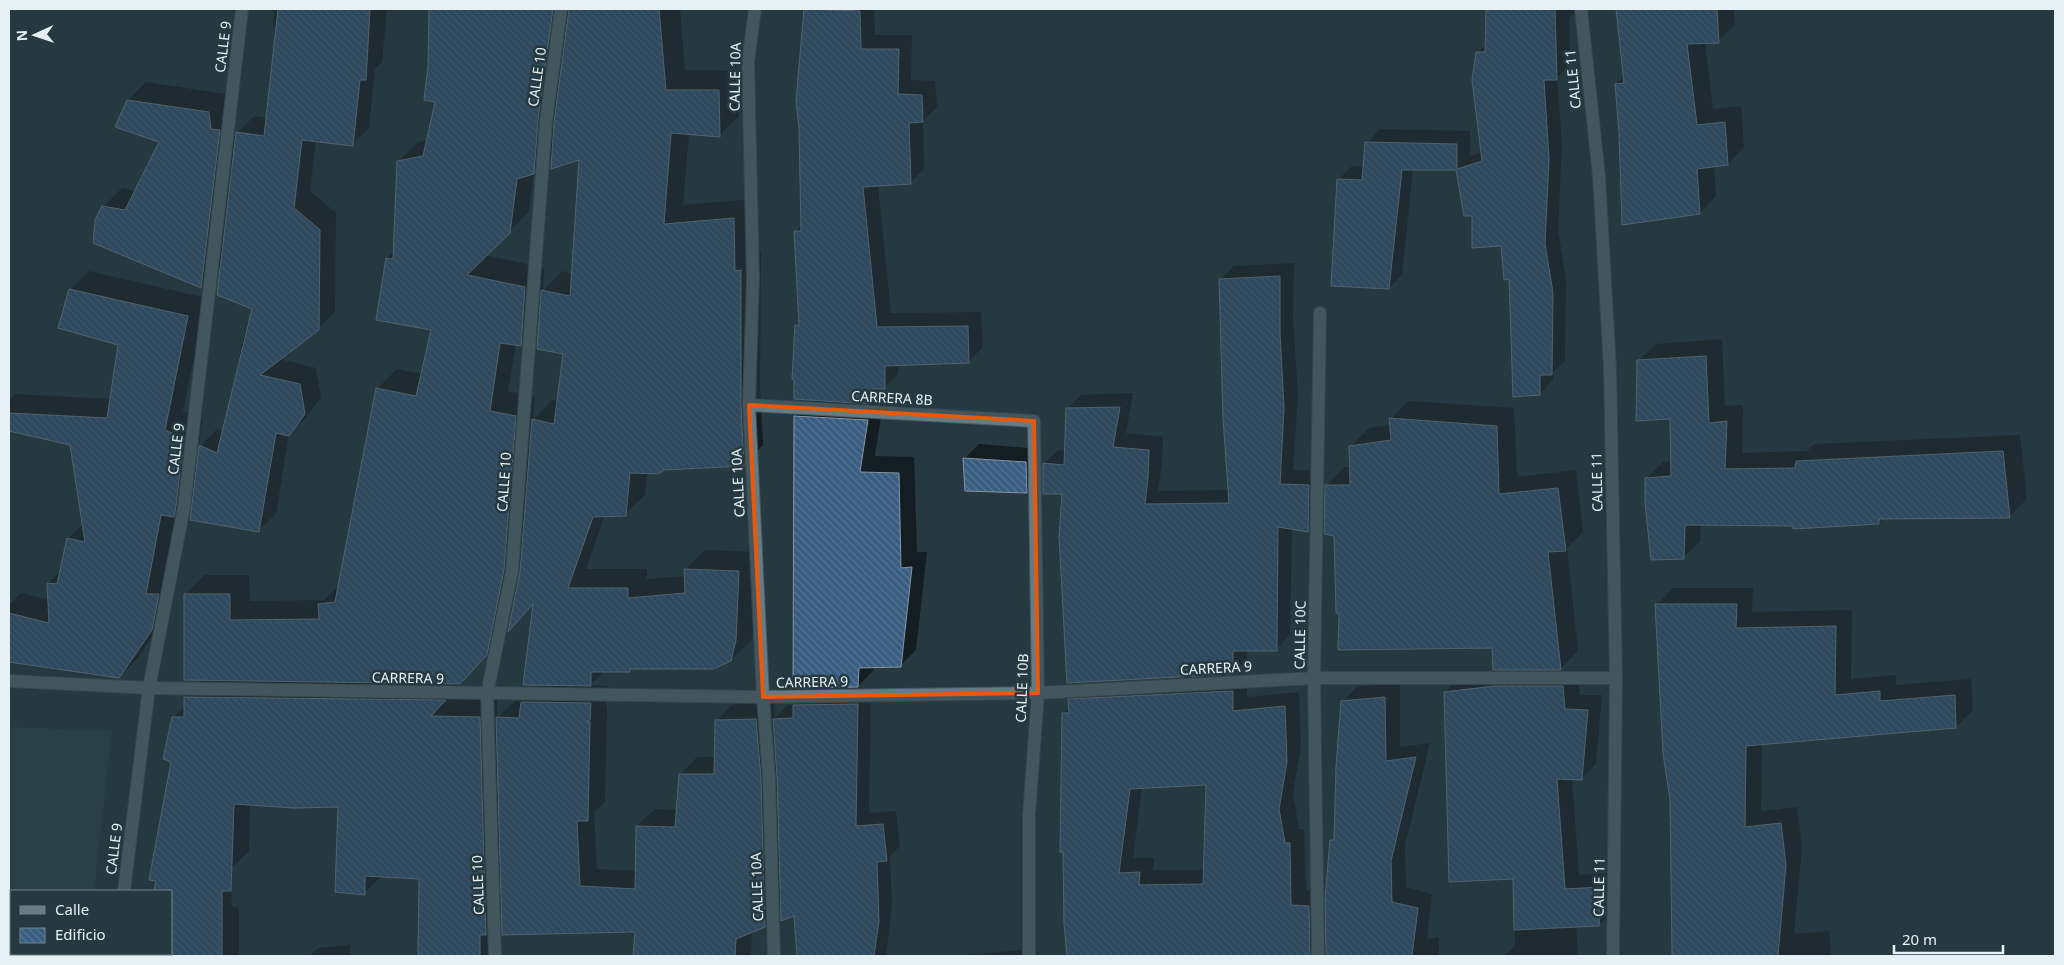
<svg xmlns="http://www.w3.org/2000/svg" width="2064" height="965" viewBox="0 0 2064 965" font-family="'Noto Sans',sans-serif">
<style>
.built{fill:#2d4650}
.shadow{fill:#0007;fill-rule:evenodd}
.building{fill:url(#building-back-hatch);stroke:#8795a4;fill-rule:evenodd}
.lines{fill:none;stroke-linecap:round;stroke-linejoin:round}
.minor-casing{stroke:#46565d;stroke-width:14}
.minor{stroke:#677b84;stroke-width:12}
.marked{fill:none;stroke:#e8590c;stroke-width:4;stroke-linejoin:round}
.labels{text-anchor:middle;stroke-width:5;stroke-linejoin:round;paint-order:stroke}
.street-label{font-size:14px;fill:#e6f1f6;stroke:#263840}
</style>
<defs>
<pattern id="building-back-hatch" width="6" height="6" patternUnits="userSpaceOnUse" patternTransform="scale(1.25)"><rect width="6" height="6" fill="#395d81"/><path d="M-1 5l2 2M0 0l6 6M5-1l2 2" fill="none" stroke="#567593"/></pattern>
</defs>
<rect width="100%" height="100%" fill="#263840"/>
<polygon class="built" points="9,727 112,731 94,891 11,891 11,954 87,954 86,956 9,956"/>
<g class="shadow">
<polygon points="274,9 387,9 382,62 375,69 369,128 352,144 316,140 310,191 336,213 335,312 318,329 279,359 316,368 321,397 306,418 289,434 276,514 259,530 194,495 176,512 164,576 170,610 138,658 119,677 9,660 9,605 21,593 49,600 48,583 62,570 69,538 83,524 71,444 9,430 9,400 15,394 111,399 119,344 70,290 89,271 206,298 183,411 202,420 199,448 217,429 224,432 243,339 253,309 221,266 201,287 103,207 122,188 136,191 161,141 128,100 146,82 226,94 229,112 237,113 234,136 254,116 267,118 277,27 273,27"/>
<path d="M430 9H680L685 70 738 71 739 116 720 135 689 133 683 205 753 199 754 252 761 251 760 385 763 445 743 465 664 469 647 473 645 495 625 514 605 515 586 569H647V579L686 576 685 570 705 550 758 552 755 619 751 641 731 660 632 668 630 670 605 671 590 685 608 686 607 701 604 705H607L605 802 594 813 597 869 636 871 637 826 655 809 677 810 680 775 697 757H716L717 720 734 703 774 702 775 718 788 705H795L808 691H871L869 813 896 811 900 846 890 856 892 906 886 956H798L796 914 782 908 764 926 752 931 751 956H635L636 930 503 916 497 923 496 956H419L420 878 382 876 364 893 340 805 250 804 249 851 230 869 232 906 239 909V956H146V954H171V891H155L172 761 173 718 185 706V697L203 679 185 595 204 575H249L250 601 324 600 339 585 378 388 397 369 422 374 432 329 387 258 394 251 398 162 418 142 428 140 437 101 429 66ZM553 153 580 158 573 274 562 271 543 291 544 268 485 255 529 212 534 172ZM540 326 564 353 558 401 552 400 533 420 535 397 508 391 516 344 520 345ZM520 563H522L510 628 534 603 540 684 523 701H515L497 718V700L447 699 506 635Z"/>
<polygon points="806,9 874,9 875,35 912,35 911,80 935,81 937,107 923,121 924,169 910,183 878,185 891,313 981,312 983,347 969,361 899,364 898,374 869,403 883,404 875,456 914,457 917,552 927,552 916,650 900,666 874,666 874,670 858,686 795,416 812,399 796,326 800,322 795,232 802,225"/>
<polygon points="1487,9 1573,9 1574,13 1569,18 1570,65 1557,78 1562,145 1558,230 1566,279 1565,361 1553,372 1553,380 1540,394 1502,245 1473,215 1465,215 1457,169 1413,168 1402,275 1389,288 1339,179 1352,166 1365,167 1367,143 1380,129 1470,131 1470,156 1483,152 1477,53 1487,44"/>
<polygon points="1619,9 1734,9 1735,25 1718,41 1705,42 1713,109 1741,106 1744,147 1728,164 1714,165 1716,196 1700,213 1621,133 1616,84 1624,76"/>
<polygon points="1294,263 1293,319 1298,394 1293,470 1323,471 1322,516 1308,530 1292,528 1290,635 1276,650 1247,650 1247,659 1233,673 1063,493 1044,464 1058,450 1066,451 1067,409 1081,395 1133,393 1126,433 1163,437 1162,464 1158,491 1229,490 1220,280 1234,266"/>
<polygon points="1722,339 1725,406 1743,405 1742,453 1807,451 1814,444 2020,435 2027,499 2010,516 1884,518 1879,523 1701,524 1700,541 1683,558 1646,479 1663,462 1672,461 1671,418 1638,361 1656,344"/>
<polygon points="1408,401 1514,408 1517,477 1576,470 1583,532 1567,548 1578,651 1560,669 1493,647 1340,613 1336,535 1327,485 1344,467 1351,468 1351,446 1369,428 1391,425 1391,419"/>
<polygon points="979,444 1040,449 1040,478 1026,492 965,458"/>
<polygon points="1673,588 1753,588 1752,612 1852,610 1851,679 1896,675 1896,685 1971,679 1973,710 1956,727 1762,743 1761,811 1797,807 1802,848 1794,934 1829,931 1831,956 1673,956 1671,812 1664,753 1657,605"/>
<polygon points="1577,672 1580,695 1602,695 1596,764 1581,779 1572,778 1579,875 1615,873 1613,910 1599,925 1576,926 1578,956 1504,956 1515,946 1514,878 1445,692 1460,677"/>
<path d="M1247 676V697L1299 692 1301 747 1293 793 1299 829H1304L1306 891 1323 892 1324 941 1327 949 1331 841 1336 836 1342 702 1357 687 1400 683V747L1430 743 1405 845 1406 887 1432 894 1427 939 1439 938V956H1067L1063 714 1070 707V700L1084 685ZM1207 784 1205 870H1153L1154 858H1133L1142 787Z"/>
<polygon points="350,945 350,956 309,956 318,948"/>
<polygon points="1030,949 1030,956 964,956 966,955"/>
</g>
<g class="building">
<polygon points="278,9 370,9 366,80 360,80 353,146 302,140 294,208 320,230 319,330 260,375 300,384 305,414 289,436 276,433 259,532 190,520 199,445 217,453 252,309 217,295 236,132 264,136"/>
<polygon points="429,9 553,9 538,120 534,174 517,179 510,233 467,275 525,287 521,346 500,343 490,411 516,416 504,570 487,655 460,684 184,680 184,594 230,594 230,620 319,619 318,604 335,602 376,388 416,396 431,330 376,320 386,258 393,259 397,161 423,156 435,102 424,100 428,66"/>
<polygon points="569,9 659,9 666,90 719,90 720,137 671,133 664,224 734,218 735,271 741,270 741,405 744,466 664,470 658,474 630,473 626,516 593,517 568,588 628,588 628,598 685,593 684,569 739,571 736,640 731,661 713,669 630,669 630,672 591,672 591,686 523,685 533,604 508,632 520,572 532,419 554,424 563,354 537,349 541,290 570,296 579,160 551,169 554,122"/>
<polygon points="804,9 860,11 861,49 899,49 898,94 922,95 923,122 909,123 911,184 863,187 877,327 968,326 969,363 885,366 885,389 872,389 870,404 794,399 794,380 792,379 795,325 799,326 794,231 801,231 799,128 796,101"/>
<polygon points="1486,9 1555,9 1557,80 1544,80 1549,159 1545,244 1553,293 1552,375 1540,375 1540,395 1513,397 1509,279 1504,280 1501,246 1472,248 1472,216 1464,216 1456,170 1402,170 1389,289 1331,286 1337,179 1362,180 1365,142 1457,144 1457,169 1482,161 1472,80 1476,52 1485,52"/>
<polygon points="1616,9 1717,9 1719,43 1687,44 1697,125 1725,122 1728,165 1697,169 1700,214 1622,225 1619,133 1615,84 1624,83"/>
<polygon points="127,100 209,112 211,129 220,130 201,288 93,243 95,220 102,206 125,210 159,142 115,127"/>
<polygon points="1280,276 1280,333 1284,408 1280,484 1309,485 1308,532 1278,527 1277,651 1233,651 1233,674 1067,683 1059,536 1062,494 1043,494 1043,463 1064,465 1066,408 1120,407 1113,447 1149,450 1148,478 1145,504 1229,503 1223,418 1219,279"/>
<polygon points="69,289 188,316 165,430 184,438 176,506 174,517 161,515 146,594 159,594 152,630 119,678 9,662 9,613 49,623 47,583 57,584 67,538 85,542 70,445 9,431 9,413 107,418 118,345 58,328"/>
<polygon points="1706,356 1709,423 1727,421 1725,469 1795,468 1796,461 2003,451 2010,518 1879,519 1879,524 1793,529 1793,526 1685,525 1684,559 1651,560 1645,503 1645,478 1671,476 1670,419 1636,421 1637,360"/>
<polygon points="794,416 868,420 860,472 899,473 901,568 912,567 901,667 859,668 858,687 793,688"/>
<polygon points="1389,418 1497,426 1499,494 1558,488 1566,551 1548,552 1561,670 1493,670 1492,648 1338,650 1339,614 1336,613 1334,536 1324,534 1325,485 1350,485 1349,446 1391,440"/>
<polygon points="963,458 1026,462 1027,493 965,491"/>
<polygon points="1655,604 1737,604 1736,628 1836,626 1835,695 1880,691 1880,701 1955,695 1956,728 1746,746 1745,827 1781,823 1786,865 1778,956 1672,956 1670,800 1663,753"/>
<polygon points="1494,686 1563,686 1565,709 1588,710 1582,780 1557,779 1565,889 1601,887 1599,926 1514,930 1513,879 1449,882 1444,692"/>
<path d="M1233 691V711L1285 706 1287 762 1279 809 1285 843H1290L1291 905 1309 906 1310 956H1067L1064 924 1063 852H1060L1062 713H1069L1068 699ZM1206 785 1203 884 1139 885 1140 872 1119 873 1130 789Z"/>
<polygon points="184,697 446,700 431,716 480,717 486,935 480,935 480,956 418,956 419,879 365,876 365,895 335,892 338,807 294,808 234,804 231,891 222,891 222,956 171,956 171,891 154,891 156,881 149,880 171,762 163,759 172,717 184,717"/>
<polygon points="1385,697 1386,761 1416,757 1391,861 1392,902 1418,908 1412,956 1326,956 1325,899 1330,840 1334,840 1336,767 1341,701"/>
<polygon points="521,702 591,703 590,720 586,722 590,722 588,821 577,821 580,886 635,889 636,826 675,827 679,774 714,774 715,720 756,719 761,778 765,927 736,939 735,956 633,956 635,932 502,935 496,717 519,718"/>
<polygon points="858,704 856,826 883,824 887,861 877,862 879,921 874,956 797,956 794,916 781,921 777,778 773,719 793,718 793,705"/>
</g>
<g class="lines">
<g class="minor-casing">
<g id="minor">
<polyline points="755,9 748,62 753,279 749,405 763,697 769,778 774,956"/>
<polyline points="1581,9 1599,176 1610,369 1616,678 1613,956"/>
<polyline points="749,405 1034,421 1038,693 1029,815 1029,956"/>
<polyline points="9,681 149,688 763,697 1038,693 1314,678 1616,678"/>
<polyline points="124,891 149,688 184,507 242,9"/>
<polyline points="116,956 116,954"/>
<polyline points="495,956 487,694 512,571 546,121 561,9"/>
<polyline points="1318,956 1314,678 1320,313"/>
</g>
</g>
<use href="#minor" class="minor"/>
</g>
<path d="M0 0H2064V965H0ZM749 405 1034 421 1038 693 763 697Z" fill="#263840" fill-opacity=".55" fill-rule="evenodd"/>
<path class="marked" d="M749 405 1034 421 1038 693 763 697Z"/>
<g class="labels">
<g class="street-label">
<text transform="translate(223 47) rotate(-83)" y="5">CALLE 9</text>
<text transform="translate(537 77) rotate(-82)" y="5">CALLE 10</text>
<text transform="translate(735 77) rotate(-89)" y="5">CALLE 10A</text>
<text transform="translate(1573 79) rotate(-96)" y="5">CALLE 11</text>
<text transform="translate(892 398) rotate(3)" y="5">CARRERA 8B</text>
<text transform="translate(176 449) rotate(-83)" y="5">CALLE 9</text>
<text transform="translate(504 482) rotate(-86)" y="5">CALLE 10</text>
<text transform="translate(1597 482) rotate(-91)" y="5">CALLE 11</text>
<text transform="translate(738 483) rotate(-93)" y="5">CALLE 10A</text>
<text transform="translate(1300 635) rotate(-89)" y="5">CALLE 10C</text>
<text transform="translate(1216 668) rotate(-3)" y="5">CARRERA 9</text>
<text transform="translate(408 678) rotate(1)" y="5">CARRERA 9</text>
<text transform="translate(812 682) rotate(-1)" y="5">CARRERA 9</text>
<text transform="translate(1022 688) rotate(-88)" y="5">CALLE 10B</text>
<text transform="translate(114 849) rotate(-83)" y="5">CALLE 9</text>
<text transform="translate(478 885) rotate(-92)" y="5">CALLE 10</text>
<text transform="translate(757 887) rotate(-92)" y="5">CALLE 10A</text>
<text transform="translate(1599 887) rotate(-89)" y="5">CALLE 11</text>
</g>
</g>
<rect width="2064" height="965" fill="none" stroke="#e6f1f6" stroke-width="20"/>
<rect x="10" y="890" width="162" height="65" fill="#263840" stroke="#738289"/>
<rect x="20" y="906" width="25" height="8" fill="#677b84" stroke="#738289"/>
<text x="55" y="915" font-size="15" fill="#e6f1f6">Calle</text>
<rect x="20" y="928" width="25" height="15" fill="url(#building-back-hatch)" stroke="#738289"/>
<text x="55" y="940" font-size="15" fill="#e6f1f6">Edificio</text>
<g transform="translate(35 35) rotate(267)" stroke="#263840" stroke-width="4" paint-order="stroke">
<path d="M0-4L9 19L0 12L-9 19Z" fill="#e6f1f6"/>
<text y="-8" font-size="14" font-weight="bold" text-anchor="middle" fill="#e6f1f6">N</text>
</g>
<path d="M1894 945v8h109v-8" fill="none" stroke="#e6f1f6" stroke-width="2.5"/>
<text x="1902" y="945" font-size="15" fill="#e6f1f6" stroke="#263840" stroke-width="4" paint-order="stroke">20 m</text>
</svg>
